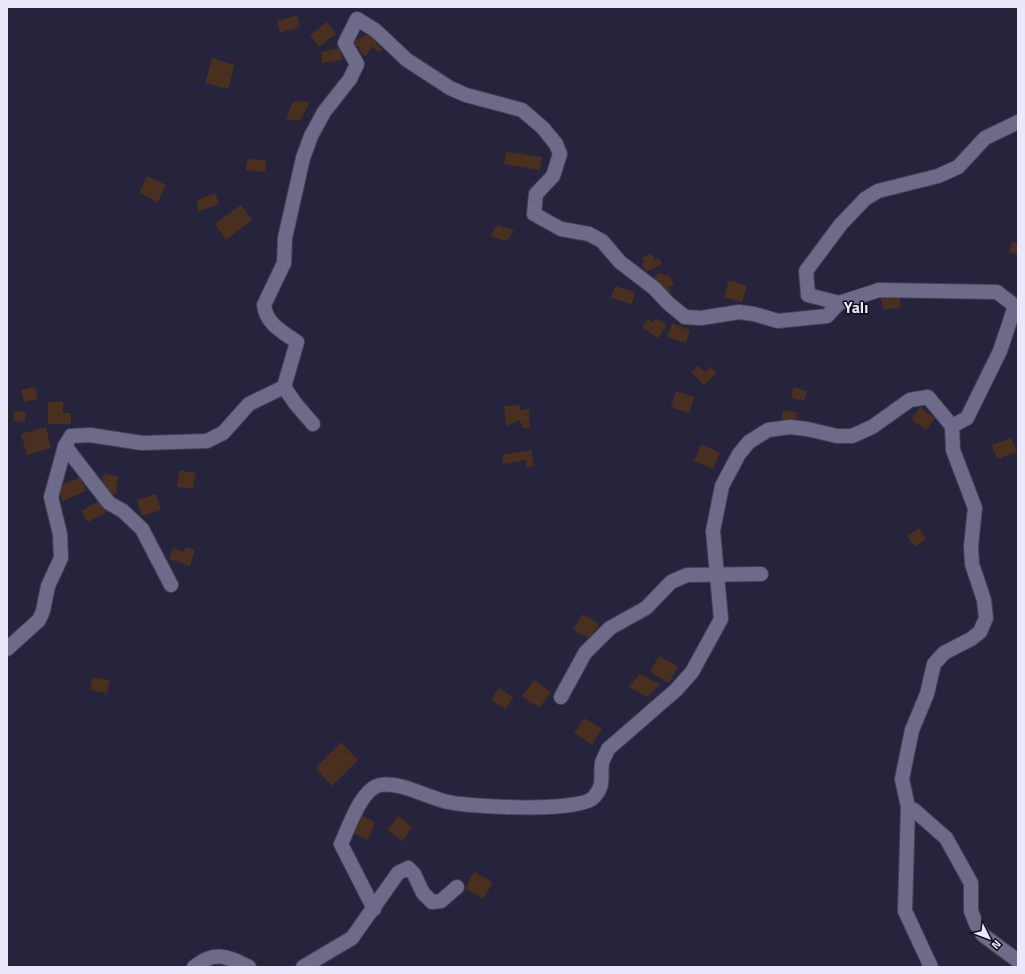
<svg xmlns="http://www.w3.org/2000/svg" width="1025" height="974" viewBox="0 0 1025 974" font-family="'Titillium Web',sans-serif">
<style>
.building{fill:#492f1d}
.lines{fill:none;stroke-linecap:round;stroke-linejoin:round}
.minor-casing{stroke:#444057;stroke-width:16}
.minor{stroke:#6e6b8a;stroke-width:14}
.labels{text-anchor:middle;stroke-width:3;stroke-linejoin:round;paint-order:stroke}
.district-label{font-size:16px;font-weight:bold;fill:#eae9fb;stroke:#100e1a}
</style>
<rect width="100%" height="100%" fill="#26233d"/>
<g class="building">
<polygon points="297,15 300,27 280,33 277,21"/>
<polygon points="327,22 336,34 319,47 310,35"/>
<polygon points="369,31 380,37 376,43 382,50 379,52 372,47 366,56 361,53 358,46 352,48 350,43 367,35"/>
<polygon points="340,48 342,60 322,63 321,52"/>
<polygon points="212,58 235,65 228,89 205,83"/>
<polygon points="293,101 310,102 300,121 286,119"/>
<polygon points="506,152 542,157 540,170 504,164"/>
<polygon points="247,159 266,160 265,172 246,170"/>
<polygon points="147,176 166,185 158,202 139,193"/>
<polygon points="215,193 219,204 198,212 197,200"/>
<polygon points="241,205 252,220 226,240 215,224"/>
<polygon points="497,225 514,230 507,241 490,236"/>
<polygon points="1012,242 1018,244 1018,255 1009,252"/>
<polygon points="651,253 655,260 659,258 662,264 646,272 642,264 644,262 642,258"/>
<polygon points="661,273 666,276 668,274 674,284 669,287 671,291 664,295 654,276"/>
<polygon points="729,280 747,286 742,302 724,297"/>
<polygon points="615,286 635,292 632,304 611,298"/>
<polygon points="899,293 901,307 883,310 881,296"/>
<polygon points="656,318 667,326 658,338 642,327 648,319 653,322"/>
<polygon points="672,323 690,330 686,343 667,337"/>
<polygon points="698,366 705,372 710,367 717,373 704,385 691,372"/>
<polygon points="35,387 38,399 24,402 21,390"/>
<polygon points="793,387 807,391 804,401 791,398"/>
<polygon points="676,391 694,397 689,413 671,407"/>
<polygon points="48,402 63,402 63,413 71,413 71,424 48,424"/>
<polygon points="520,405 520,410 529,409 530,428 523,428 519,420 506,426 504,406"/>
<polygon points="920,407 935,418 926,430 911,419"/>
<polygon points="783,410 797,412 796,422 781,420"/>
<polygon points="14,411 26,412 25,422 13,421"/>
<polygon points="46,427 51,448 27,455 21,434"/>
<polygon points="1011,438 1017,452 997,459 992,445"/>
<polygon points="701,444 720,453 713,469 694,461"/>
<polygon points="531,450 534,466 527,468 526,460 503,464 502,455"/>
<polygon points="179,470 196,473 193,489 177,487"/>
<polygon points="103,474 118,476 116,494 101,492"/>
<polygon points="80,477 86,491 63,501 57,487"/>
<polygon points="156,494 161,510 142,516 137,500"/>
<polygon points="101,500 108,511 88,522 81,511"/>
<polygon points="919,528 926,539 915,547 907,536"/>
<polygon points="185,547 195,550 190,566 169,559 173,548 184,552"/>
<polygon points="583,614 599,624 589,639 573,629"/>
<polygon points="659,656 678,666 669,683 650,672"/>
<polygon points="640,674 660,684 648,697 628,687"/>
<polygon points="92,677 110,680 107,693 90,690"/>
<polygon points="534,680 551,692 539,708 522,696"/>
<polygon points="499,688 513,697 506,709 491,700"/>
<polygon points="584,718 602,729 592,745 574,733"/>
<polygon points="341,742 358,760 332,786 315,768"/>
<polygon points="361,815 375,822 368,840 353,833"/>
<polygon points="398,816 412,827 402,841 387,830"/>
<polygon points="474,872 493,882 483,899 465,888"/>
</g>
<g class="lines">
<g class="minor-casing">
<g id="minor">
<polyline points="839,303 808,295 806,271 841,224 865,199 878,191 938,176 958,167 985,138 1018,122"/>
<polyline points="284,387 295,403 313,424"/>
<polyline points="65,446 109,503 123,511 142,529 171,585"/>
<path d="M7 649 39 620 43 611 48 586 61 558 60 534 51 497 65 446 71 436 90 435 142 443 207 441 223 433 249 404 284 387 297 342C283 332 266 324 264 305L284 263 285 238 303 158 311 136 324 112 350 79 357 64 345 43 357 19 375 30 407 60 450 88 466 95 522 110 543 128 556 144 560 154 553 176 536 194 534 214 561 229 589 234 602 241 620 262 654 288 668 303 685 317 701 318 739 312 754 314 778 321 827 316 839 303 879 290 997 292 1015 306 1000 351 967 418 952 426"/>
<polyline points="561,697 585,653 610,628 646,608 671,582 687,575 761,574"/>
<polyline points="908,807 914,810 946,838 971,883 971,911 976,924 983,935 1018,961"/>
<path d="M374 909 341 844C349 827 361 789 380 785 400 781 428 798 448 802 470 807 581 813 594 797 605 785 600 777 602 763 603 759 606 754 608 749L676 690 692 672 721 619 713 531 722 486 739 454 749 442 768 430 790 427 807 429 837 436H852L872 427 910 400 928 397 952 426 953 450 975 508 971 546 972 564 984 600 986 618 980 632 971 639 944 653 934 664 927 694 912 730 902 779 908 807 905 911 931 967"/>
<path d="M194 967C215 950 226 956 249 967"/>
<polyline points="303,967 352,938 398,873 408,868 414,874 423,893 432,902 441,901 457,887"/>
</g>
</g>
<use href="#minor" class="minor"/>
</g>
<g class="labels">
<g class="district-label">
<text x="856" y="313">Yalı</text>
</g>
</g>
<rect width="1025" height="974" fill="none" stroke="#eae9fb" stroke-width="16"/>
<g transform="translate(989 938) rotate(132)" stroke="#100e1a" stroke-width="3" paint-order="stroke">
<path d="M0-3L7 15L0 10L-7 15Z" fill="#eae9fb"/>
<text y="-6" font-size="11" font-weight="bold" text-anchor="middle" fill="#eae9fb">N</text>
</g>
</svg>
